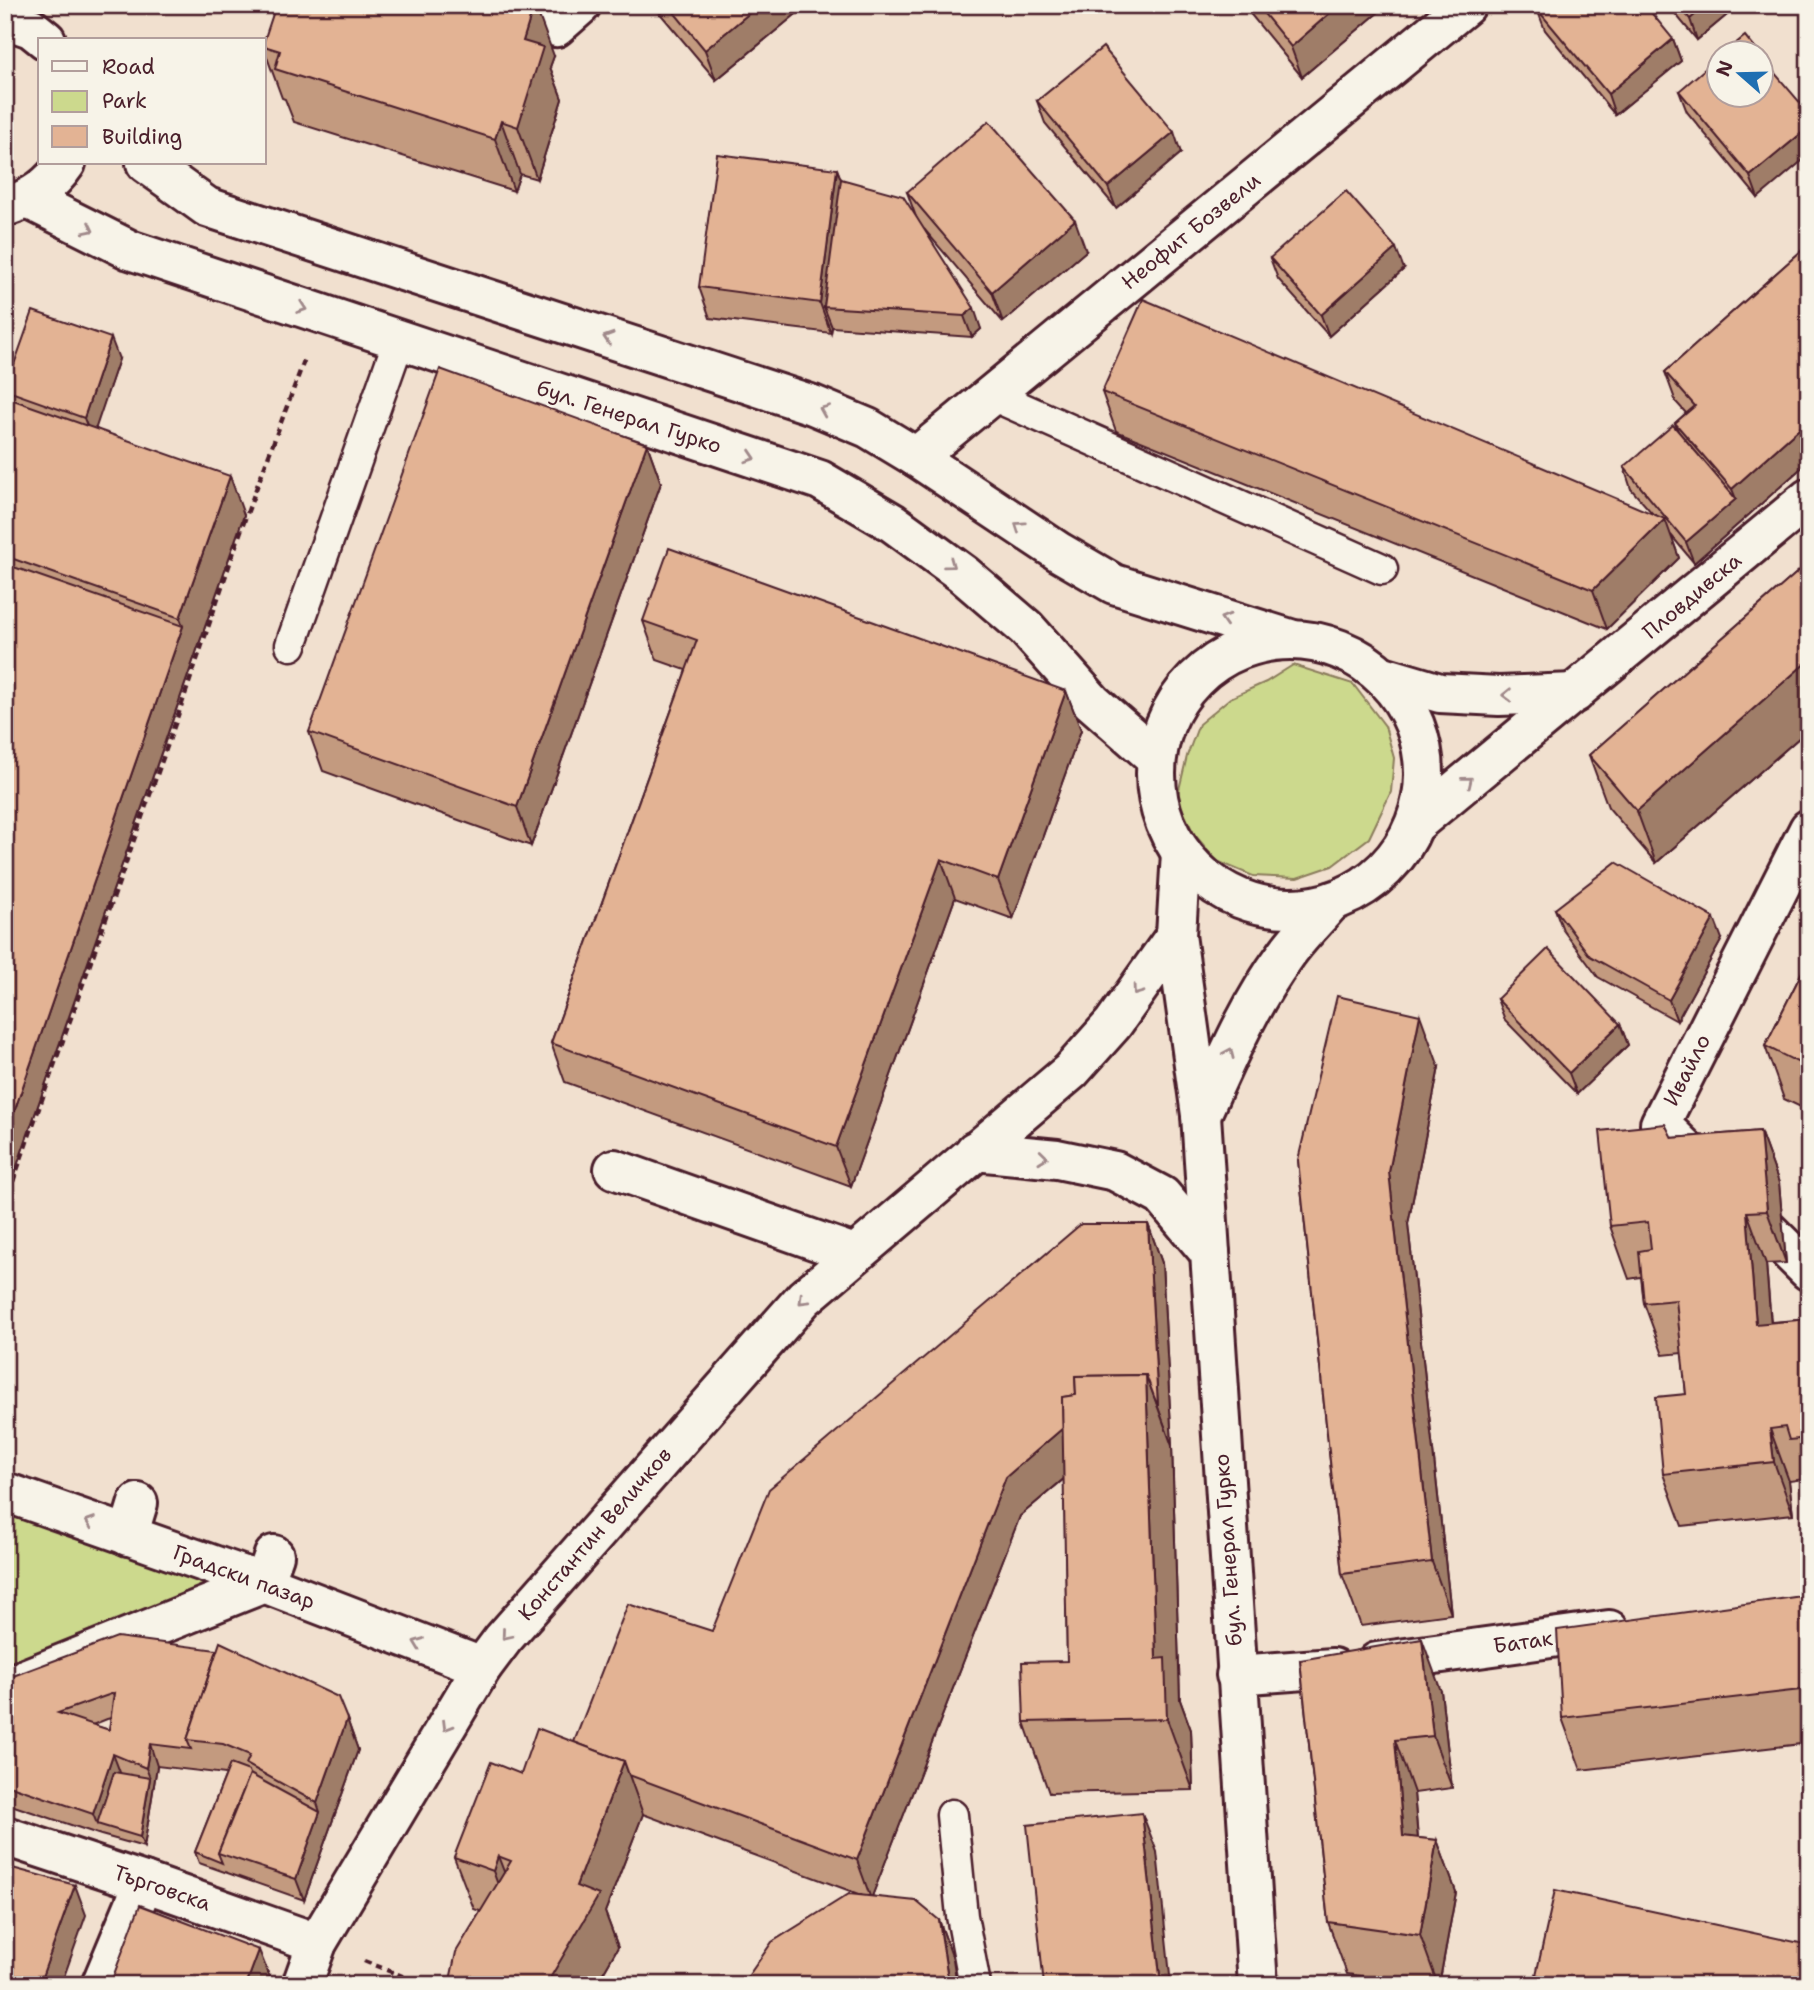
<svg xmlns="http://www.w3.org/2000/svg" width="1814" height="1990" viewBox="0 0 1814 1990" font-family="'Shantell Sans',sans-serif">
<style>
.green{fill:#ccd98d;stroke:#8b7c5c;stroke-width:2}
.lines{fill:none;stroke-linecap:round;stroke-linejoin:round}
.service-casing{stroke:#4a1f2b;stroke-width:35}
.pedestrian-casing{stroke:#4a1f2b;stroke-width:44}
.minor-casing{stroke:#4a1f2b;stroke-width:44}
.tertiary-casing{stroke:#4a1f2b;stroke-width:44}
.path{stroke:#4a1f2b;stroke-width:4.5;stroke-dasharray:7 5;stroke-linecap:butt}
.service{stroke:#f7f3e8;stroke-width:30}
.pedestrian{stroke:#f7f3e8;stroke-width:38}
.minor{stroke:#f7f3e8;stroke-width:38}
.tertiary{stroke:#f7f3e8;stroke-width:38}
.wall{fill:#c39a7f;stroke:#4a1f2b;stroke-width:2;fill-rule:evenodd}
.shaded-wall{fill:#9f7d68;stroke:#4a1f2b;stroke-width:2}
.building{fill:#e3b394;stroke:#4a1f2b;stroke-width:2;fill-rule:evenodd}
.oneway{stroke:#a0898a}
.labels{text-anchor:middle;stroke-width:5;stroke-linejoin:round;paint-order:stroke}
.street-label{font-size:21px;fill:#4a1f2b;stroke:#f7f3e8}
</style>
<rect width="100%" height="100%" fill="#f1e0cf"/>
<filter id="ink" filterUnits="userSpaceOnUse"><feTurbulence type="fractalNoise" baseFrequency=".0143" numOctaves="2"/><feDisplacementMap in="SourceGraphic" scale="14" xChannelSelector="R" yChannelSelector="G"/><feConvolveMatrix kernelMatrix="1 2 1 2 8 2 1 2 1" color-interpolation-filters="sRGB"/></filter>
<g filter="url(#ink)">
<g class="green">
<polygon points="1293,665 1353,684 1385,726 1394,758 1391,792 1369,838 1332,866 1297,878 1253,876 1217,861 1194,834 1177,798 1187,756 1199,724 1230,698 1266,682"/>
<polygon points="5,1493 260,1583 5,1686"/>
</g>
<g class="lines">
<g class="service-casing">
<g id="service">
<polyline points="992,395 1382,569"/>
<polyline points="291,645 399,340"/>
<polyline points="952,1815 962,1916 975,1985"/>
</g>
</g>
<g class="pedestrian-casing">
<g id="pedestrian">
<polyline points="614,1169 854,1254"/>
<polyline points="128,1536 138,1503"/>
<polyline points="1236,1675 1333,1668"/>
<polyline points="5,1687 264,1583 274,1555"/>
<polyline points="5,1836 144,1882 317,1943"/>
<polyline points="101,1985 144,1882"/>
</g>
</g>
<g class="minor-casing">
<g id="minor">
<polyline points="487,5 556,27 581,5"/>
<polyline points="916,457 1466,5"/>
<polyline points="1809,829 1660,1124 1809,1271"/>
<polyline points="975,1151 1057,1159 1115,1171 1162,1196 1210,1253"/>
<polyline points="5,1492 264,1583 482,1667"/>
<polyline points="1377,1662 1609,1630"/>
<polyline points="302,1985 317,1943 482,1667 503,1639 804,1298 1071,1071 1113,1024 1176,935"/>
</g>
</g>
<g class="tertiary-casing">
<g id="tertiary">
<polyline points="5,19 31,28 46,40"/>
<polyline points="146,163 207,207 813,405 868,428 916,457 1059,552 1114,584 1290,639"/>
<polyline points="28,199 130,250 820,480 893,523 963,574 1026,628 1092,702 1156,758"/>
<path d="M8 206C33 198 51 185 66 163"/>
<circle cx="1290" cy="774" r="134"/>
<polyline points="1383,676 1440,693 1499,696 1575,693"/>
<polyline points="1415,824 1809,498"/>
<polyline points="1181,853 1176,935 1201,1115 1258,1985"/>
<path d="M1201 1115C1226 1060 1249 1005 1285 956 1298 937 1316 920 1331 902"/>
</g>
</g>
<g class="path">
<polyline points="5,1204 177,718 246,516 305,358"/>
<polyline points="364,1961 425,1985"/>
</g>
<use href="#service" class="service"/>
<use href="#pedestrian" class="pedestrian"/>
<use href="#minor" class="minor"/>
<use href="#tertiary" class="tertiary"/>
</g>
<g class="wall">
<polygon points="653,5 807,5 716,80"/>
<polygon points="1243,5 1387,5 1302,77"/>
<polygon points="1668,5 1739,5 1697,40"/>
<polygon points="1537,9 1673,39 1681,61 1615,115 1545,30"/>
<polygon points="264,41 554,56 550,67 562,99 537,179 520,174 514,191 294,122 285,99 282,98 264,49"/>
<polygon points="1679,91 1809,113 1758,198 1687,112"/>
<polygon points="1037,101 1181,153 1116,208 1045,123"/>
<polygon points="837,169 841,179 916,217 907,192 1086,251 1003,322 924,229 981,329 972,337 832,327 831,333 710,318 699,287"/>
<polygon points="1809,244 1809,461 1743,520 1694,563 1671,535 1679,558 1607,629 1116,431 1102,392 1653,514 1631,489 1624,467 1678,431 1675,423 1686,413 1676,402 1665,372"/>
<polygon points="1270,258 1404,269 1329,336 1278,279"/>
<polygon points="119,359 95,428 244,515 5,1200 5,397 8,398 5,390"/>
<polygon points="647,444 661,483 531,846 323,771 309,732"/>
<polygon points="1809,562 1809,729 1656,863 1608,807 1589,755"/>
<polygon points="643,621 1066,691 1081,730 1013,919 955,898 851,1186 565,1082 551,1043 686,670 657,660"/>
<polygon points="1555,909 1722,939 1677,1021 1598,977 1563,930"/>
<polygon points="1809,958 1809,1111 1784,1099 1765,1046"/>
<polygon points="1497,999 1620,1024 1628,1045 1577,1094 1505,1020"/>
<polygon points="1439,1067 1408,1224 1451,1614 1361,1626 1342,1574 1298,1160"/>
<polygon points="1760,1131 1779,1183 1786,1263 1766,1264 1771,1322 1809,1319 1809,1492 1804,1479 1789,1481 1793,1514 1682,1526 1663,1474 1686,1394 1682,1353 1663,1355 1644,1303 1641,1277 1629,1279 1610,1226 1672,1138"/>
<polygon points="1148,1224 1162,1263 1172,1446 1180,1700 1191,1730 1193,1790 1049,1793 1024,1722 1067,1661 1064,1479 1020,1516 872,1896 939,1920 953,1959 861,1895 643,1814 605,1912 618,1947 596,1985 449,1985 480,1911 474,1909 454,1857 521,1774 574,1742 712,1631"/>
<polygon points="1809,1595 1809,1743 1581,1770 1562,1718"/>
<polygon points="1300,1660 1441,1691 1452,1788 1414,1793 1418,1838 1437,1840 1456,1892 1439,1985 1419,1985 1347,1974 1328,1922"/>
<path d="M5 1679 347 1719 358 1750 304 1900 199 1863 195 1852 226 1774 157 1766 144 1847 101 1835 5 1803ZM111 1718 109 1730 92 1725 107 1719Z"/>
<polygon points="1536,1975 1809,1985 1540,1985"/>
</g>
<g class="shaded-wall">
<polygon points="534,5 535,5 554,56 550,67 562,99 537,179 518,127 523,41"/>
<polygon points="759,5 807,5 716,80 705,50"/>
<polygon points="1339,5 1387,5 1302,77 1291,47"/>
<polygon points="1706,5 1739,5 1697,40 1690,19"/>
<polygon points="1673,39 1681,61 1615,115 1608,94"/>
<polygon points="501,121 520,174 514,191 495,139"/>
<polygon points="1809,127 1809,155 1758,198 1750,176"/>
<polygon points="1174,132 1181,153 1116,208 1108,187"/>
<polygon points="837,169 849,200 824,307 832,327 831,333 820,303"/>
<polygon points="1075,220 1086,251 1003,322 992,292"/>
<polygon points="1396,248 1404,269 1329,336 1321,315"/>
<polygon points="974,308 981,329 972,337 964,316"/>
<polygon points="111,338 119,359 92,439 84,418"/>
<polygon points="1809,420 1809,461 1743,520 1694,563 1686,542 1736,499 1732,489"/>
<polygon points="647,444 661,483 531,846 517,807"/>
<polygon points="230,476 244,515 5,1200 5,1138 183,626 180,618"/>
<polygon points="1665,519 1679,558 1607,629 1593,590"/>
<polygon points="1809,660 1809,729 1656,863 1637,811"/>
<polygon points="1066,691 1081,730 1013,919 998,880"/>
<polygon points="941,859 955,898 851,1186 836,1147"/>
<polygon points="1714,918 1722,939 1677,1021 1669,1000"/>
<polygon points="1420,1015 1439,1067 1408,1224 1451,1614 1432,1562 1389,1172"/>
<polygon points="1620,1024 1628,1045 1577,1094 1569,1073"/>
<polygon points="1760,1131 1779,1183 1786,1263 1767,1211"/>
<polygon points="1747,1212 1766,1264 1775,1376 1756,1324"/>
<polygon points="1148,1224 1162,1263 1172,1446 1158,1407"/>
<polygon points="1146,1375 1172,1446 1180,1700 1191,1730 1193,1790 1167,1719 1156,1659"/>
<polygon points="1086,1408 1101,1447 1020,1516 871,1899 857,1860 1006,1477"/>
<polygon points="1770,1429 1789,1481 1793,1514 1774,1462"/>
<polygon points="1422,1639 1441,1691 1452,1788 1433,1736"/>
<polygon points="347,1719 358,1750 304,1900 296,1879 320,1812 317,1803"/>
<polygon points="1395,1740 1414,1793 1422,1888 1403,1836"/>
<polygon points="150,1744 157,1766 144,1847 140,1837 150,1778 146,1768"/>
<polygon points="113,1754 121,1775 97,1824 93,1814"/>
<polygon points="624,1761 643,1814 605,1912 618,1947 596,1985 546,1985 576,1886"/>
<polygon points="1142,1813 1157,1852 1171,1985 1161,1985"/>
<polygon points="1437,1840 1456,1892 1439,1985 1438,1985 1420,1935"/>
<polygon points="498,1856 518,1908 512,1923 493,1871"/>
<polygon points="75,1885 86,1915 61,1985 39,1985"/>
<polygon points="939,1920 953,1959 957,1985 949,1985"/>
<polygon points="259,1950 271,1980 269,1985 246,1985"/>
</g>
<g class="building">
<polygon points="276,5 534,5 523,41 543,47 518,127 501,121 495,139 275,69 280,51 264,46 264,41"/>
<polygon points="668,5 759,5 705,50"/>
<polygon points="1257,5 1339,5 1291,47"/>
<polygon points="1541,5 1645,5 1673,39 1608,94 1537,9"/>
<polygon points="1678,5 1706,5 1690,19"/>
<polygon points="1745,36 1758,52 1725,52"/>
<polygon points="1103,47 1174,132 1108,187 1037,101"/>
<polygon points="1719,57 1719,94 1761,94 1761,57 1809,113 1809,127 1750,176 1679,91"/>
<polygon points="989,121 1075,220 992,292 907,192"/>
<polygon points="717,154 837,169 820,303 699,287"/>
<polygon points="841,179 903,196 974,308 964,316 824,307"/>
<polygon points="1346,191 1396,248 1321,315 1270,258"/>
<polygon points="1809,244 1809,420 1732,489 1675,423 1695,406 1665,372"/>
<polygon points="1143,299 1665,519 1593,590 1102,392"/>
<polygon points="33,311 111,338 84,418 5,390"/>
<polygon points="440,369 647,444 517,807 309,732"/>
<polygon points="5,397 230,476 180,618 5,556"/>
<polygon points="1673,425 1736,499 1686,542 1624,467"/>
<polygon points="669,548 1066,691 998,880 941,859 836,1147 551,1043 697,640 643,621"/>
<polygon points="1809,562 1809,660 1637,811 1589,755"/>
<polygon points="5,564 183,626 5,1138"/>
<polygon points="1616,862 1714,918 1669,1000 1590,956 1555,909"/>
<polygon points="1548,949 1620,1024 1569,1073 1497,999"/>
<polygon points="1809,958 1809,1068 1765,1046"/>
<polygon points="1337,996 1420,1015 1389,1172 1432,1562 1342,1574 1298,1160"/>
<polygon points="1665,1124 1672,1138 1760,1131 1767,1211 1747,1212 1756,1324 1809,1319 1809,1438 1789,1440 1785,1427 1770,1429 1774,1462 1663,1474 1656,1397 1686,1394 1676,1300 1644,1303 1639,1251 1651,1249 1648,1222 1610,1226 1600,1131"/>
<polygon points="1081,1224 1148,1224 1158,1407 1146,1375 1075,1376 1076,1395 1062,1397 1063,1428 1006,1477 857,1860 629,1775 624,1761 574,1742 628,1604 712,1631 769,1489"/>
<polygon points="1146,1375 1156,1659 1165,1658 1167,1719 1024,1722 1022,1662 1067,1661 1062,1397 1076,1395 1075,1376"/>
<polygon points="1809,1595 1809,1689 1562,1718 1557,1630"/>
<path d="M117 1637 217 1650 187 1740 191 1749 150 1744 146 1768 113 1754 93 1814 5 1784V1679ZM114 1693 109 1730 58 1713Z"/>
<polygon points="1422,1639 1433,1736 1395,1740 1403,1836 1437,1840 1420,1935 1328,1922 1300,1660"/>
<polygon points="220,1642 338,1697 347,1719 317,1803 246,1764 250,1755 223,1744 187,1740"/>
<polygon points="537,1728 624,1761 576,1886 599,1895 546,1985 449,1985 456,1952 511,1861 498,1856 493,1871 454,1857 491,1762 521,1774"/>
<polygon points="230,1764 249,1771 250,1774 218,1853 222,1863 195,1852"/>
<polygon points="114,1772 150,1778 140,1837 97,1824"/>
<polygon points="250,1774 320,1812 296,1879 218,1853"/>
<polygon points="1142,1813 1161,1985 1044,1985 1027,1825"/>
<polygon points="5,1866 75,1885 39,1985 5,1985"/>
<polygon points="1555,1890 1809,1945 1809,1985 1579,1985 1536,1975"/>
<polygon points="849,1894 916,1901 939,1920 949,1985 742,1985 772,1942"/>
<polygon points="140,1905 259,1950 246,1985 110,1985"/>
</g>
<defs><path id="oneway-chevron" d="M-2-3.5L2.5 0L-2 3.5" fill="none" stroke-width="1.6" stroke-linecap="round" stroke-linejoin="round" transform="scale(1.75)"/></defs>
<g class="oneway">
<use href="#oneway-chevron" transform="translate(89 229) rotate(26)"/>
<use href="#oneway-chevron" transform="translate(302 308) rotate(19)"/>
<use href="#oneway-chevron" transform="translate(608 338) rotate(-162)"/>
<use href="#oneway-chevron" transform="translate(824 410) rotate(-157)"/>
<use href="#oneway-chevron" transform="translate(751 457) rotate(18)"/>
<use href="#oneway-chevron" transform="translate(1019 526) rotate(-146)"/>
<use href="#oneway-chevron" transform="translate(950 564) rotate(36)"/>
<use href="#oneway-chevron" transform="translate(1225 619) rotate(-163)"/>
<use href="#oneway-chevron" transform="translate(1507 695) rotate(179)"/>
<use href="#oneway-chevron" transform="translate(1468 781) rotate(-39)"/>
<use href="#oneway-chevron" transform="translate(1137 991) rotate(126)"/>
<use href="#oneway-chevron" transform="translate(1229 1053) rotate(-66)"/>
<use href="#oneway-chevron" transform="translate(1043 1157) rotate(6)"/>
<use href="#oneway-chevron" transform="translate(803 1300) rotate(135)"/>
<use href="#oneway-chevron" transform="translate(90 1522) rotate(-161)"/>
<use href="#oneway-chevron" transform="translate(506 1635) rotate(130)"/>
<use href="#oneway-chevron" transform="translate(418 1643) rotate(-159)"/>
<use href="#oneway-chevron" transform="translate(447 1726) rotate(121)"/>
</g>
</g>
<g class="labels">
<g class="street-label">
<text transform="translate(1191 231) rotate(-39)" y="7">Неофит Бозвели</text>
<text transform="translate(629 417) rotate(18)" y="7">бул. Генерал Гурко</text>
<text transform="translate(1692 596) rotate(-40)" y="7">Пловдивска</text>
<text transform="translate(1687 1070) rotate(-63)" y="7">Ивайло</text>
<text transform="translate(595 1534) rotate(-49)" y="7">Константин Величков</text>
<text transform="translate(1228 1550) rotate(-94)" y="7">бул. Генерал Гурко</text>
<text transform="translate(244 1577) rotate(20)" y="7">Градски пазар</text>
<text transform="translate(1523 1642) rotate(-8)" y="7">Батак</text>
<text transform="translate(162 1888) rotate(19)" y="7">Търговска</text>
</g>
</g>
<rect width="1814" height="1990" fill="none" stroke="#f7f3e8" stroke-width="28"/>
<rect x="14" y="14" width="1786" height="1962" fill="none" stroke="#4a1f2b" stroke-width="2.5" filter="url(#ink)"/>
<rect x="38" y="38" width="228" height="126" fill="#f7f3e8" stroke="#b29e9c" stroke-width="2"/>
<rect x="52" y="61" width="35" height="10" fill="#f7f3e8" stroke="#b29e9c" stroke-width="2"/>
<text x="102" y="74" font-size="21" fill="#4a1f2b">Road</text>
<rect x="52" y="91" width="35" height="21" fill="#ccd98d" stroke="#b29e9c" stroke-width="2"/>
<text x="102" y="108" font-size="21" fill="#4a1f2b">Park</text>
<rect x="52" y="126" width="35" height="21" fill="#e3b394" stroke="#b29e9c" stroke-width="2"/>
<text x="102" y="144" font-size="21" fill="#4a1f2b">Building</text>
<g transform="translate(1740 74) rotate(290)"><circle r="33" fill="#f7f3e8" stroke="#b29e9c" stroke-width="2"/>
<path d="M0-5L12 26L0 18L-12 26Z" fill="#1f6fb2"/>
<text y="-10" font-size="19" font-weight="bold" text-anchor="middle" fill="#4a1f2b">N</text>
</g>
</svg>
